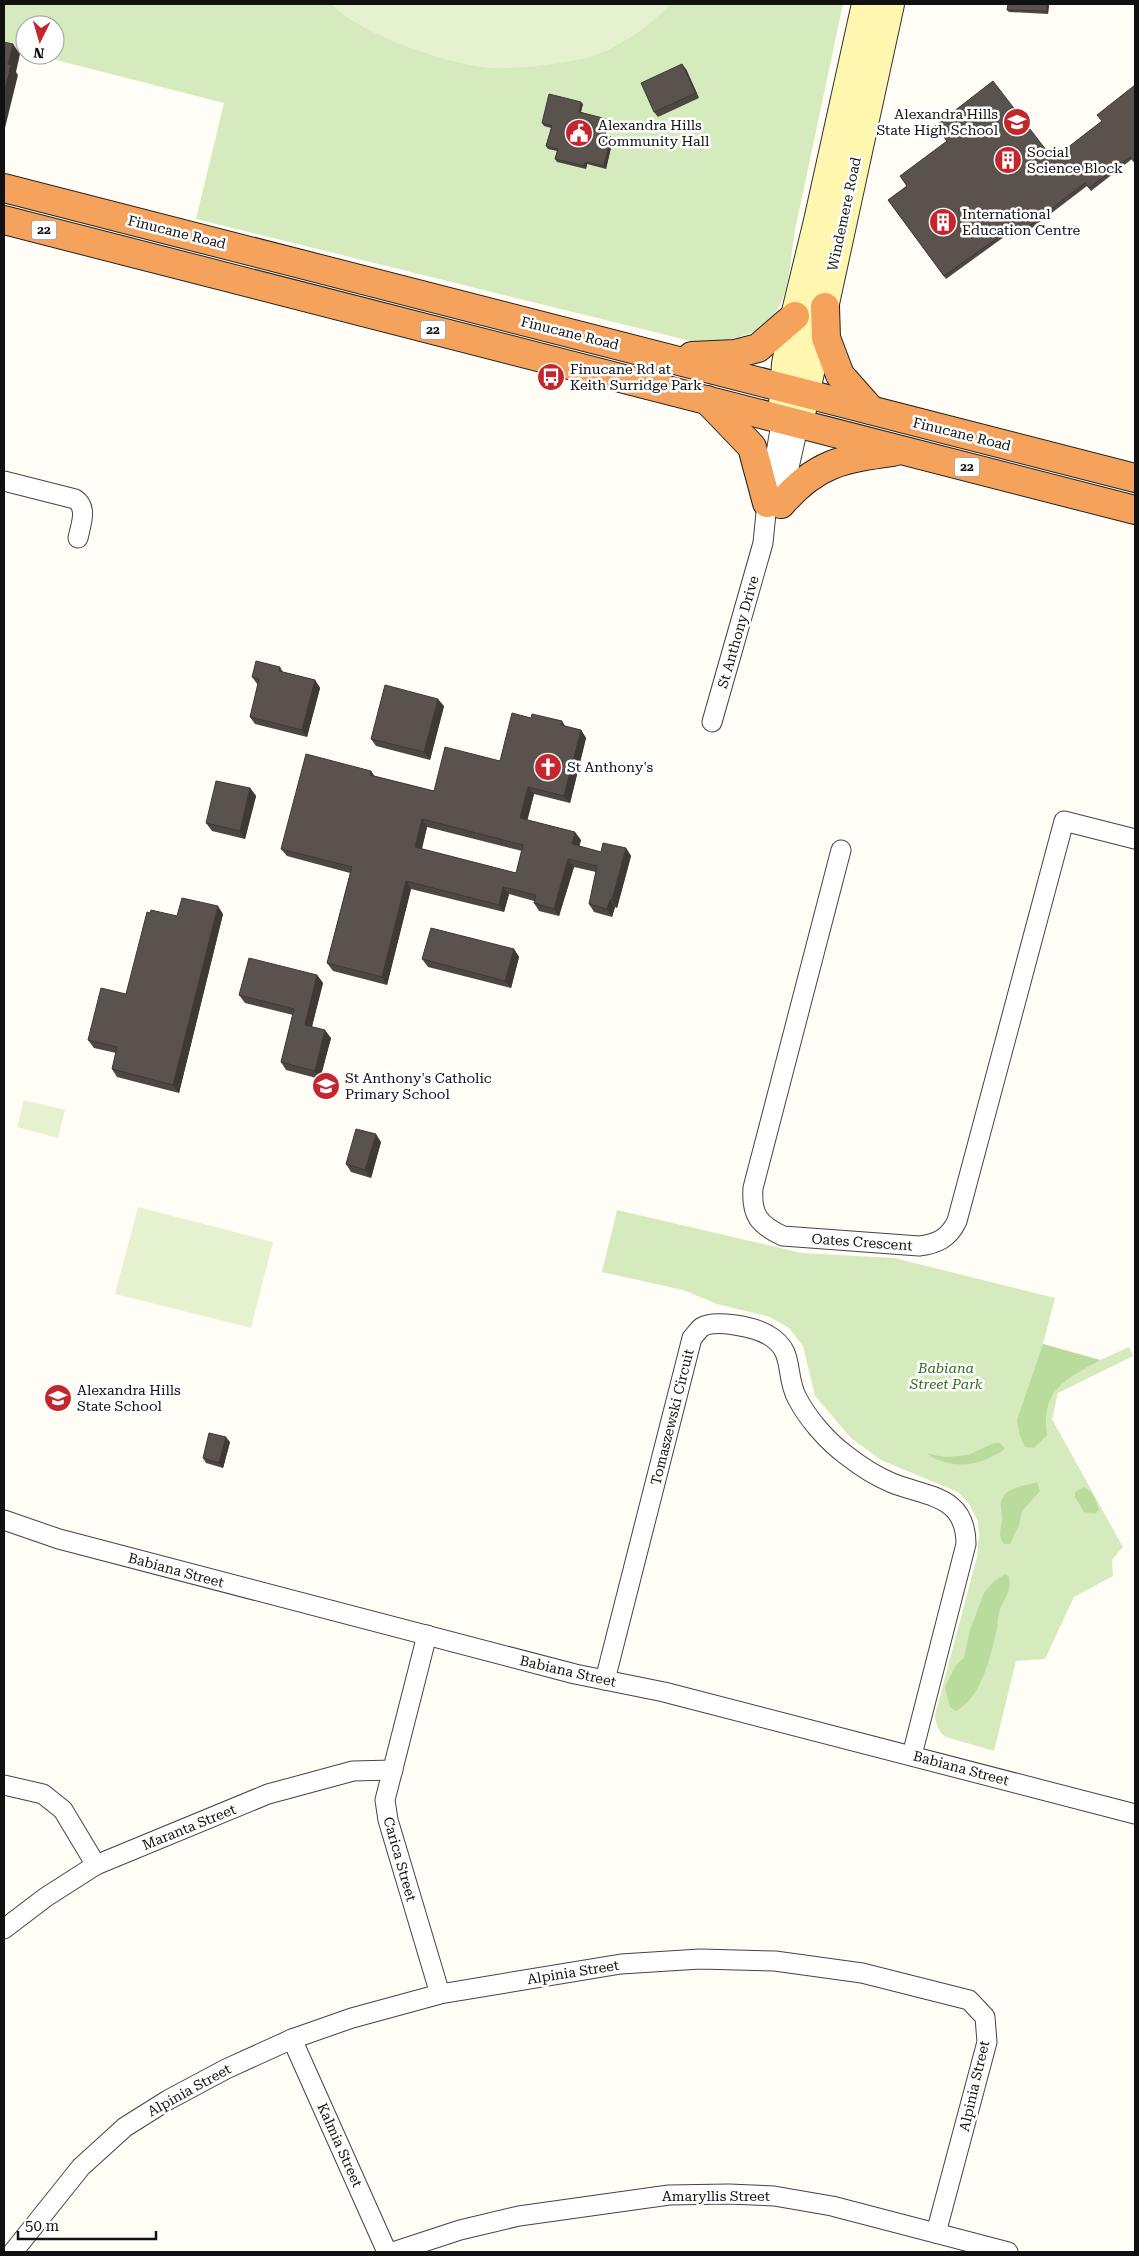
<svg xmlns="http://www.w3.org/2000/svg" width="1139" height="2256" viewBox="0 0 1139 2256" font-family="'Roboto Serif',serif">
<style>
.green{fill:#d5ebbd}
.forest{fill:#b9dc9c}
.pitch{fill:#e6f2cf}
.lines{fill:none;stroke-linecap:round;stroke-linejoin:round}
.street-casing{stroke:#444;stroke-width:21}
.secondary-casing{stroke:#333;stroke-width:30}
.highway-casing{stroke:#222;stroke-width:30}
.street{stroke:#fff;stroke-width:19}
.secondary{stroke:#fff6b0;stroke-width:28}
.highway{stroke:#f5a25d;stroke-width:28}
.wall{fill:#4d4742;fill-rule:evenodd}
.shaded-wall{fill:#3f3936}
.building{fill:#5a524d;stroke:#3f3936;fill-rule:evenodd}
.labels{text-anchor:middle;stroke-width:5;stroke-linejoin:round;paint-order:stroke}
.shield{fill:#fff;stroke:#585858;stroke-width:1}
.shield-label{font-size:12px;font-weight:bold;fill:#111}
.poi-label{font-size:14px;fill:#111;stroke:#fff;text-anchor:start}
.street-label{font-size:14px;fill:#111;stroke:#fff}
.park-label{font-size:14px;font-style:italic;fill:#2f6b1f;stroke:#fff}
</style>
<rect width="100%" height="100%" fill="#fffdf5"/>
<g class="green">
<path d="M4 4H843C827 79 811 155 795 230 790 257 791 295 772 317 756 337 727 340 703 344L196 219 224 103 37 55H55V25H25V52L4 46Z"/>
<path d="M617 1210 802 1253 894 1258 1055 1298 1043 1344 1100 1360 1129 1347 1133 1356 1058 1393 1052 1419 1123 1547 1112 1560 1113 1576 1074 1597 1045 1659 1016 1661 994 1751 946 1737C938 1731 936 1725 935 1715L977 1557 979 1536 978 1521 969 1504 958 1492 881 1460 851 1438 815 1396 803 1346 789 1328 770 1317 717 1304 683 1290 602 1272Z"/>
</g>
<g class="forest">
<path d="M1043 1344 1100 1360C1065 1380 1041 1389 1047 1435L1034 1448 1025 1447 1020 1436 1017 1420Z"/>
<path d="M994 1443H1000L1005 1449C980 1466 954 1471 927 1454L946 1457 968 1455Z"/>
<path d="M1037 1482 1040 1491 1022 1511 1019 1525 1010 1544H1004C998 1536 1000 1531 1002 1522 1003 1515 1000 1508 1001 1502 1004 1487 1025 1486 1037 1482Z"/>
<path d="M1084 1487C1093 1491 1096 1501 1099 1510L1095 1514 1084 1512 1075 1497V1492Z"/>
<path d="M1005 1574 1009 1576C1012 1594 1003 1598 999 1613 997 1619 998 1626 996 1633 991 1657 980 1699 956 1711L950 1707 945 1687 956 1665 964 1658 970 1630 984 1593 993 1582Z"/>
</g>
<g class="pitch">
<path d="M331 4H671C650 25 625 44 596 55 576 63 510 70 488 68 443 62 363 36 331 4Z"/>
<polygon points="24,1100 65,1110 58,1138 17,1127"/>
<polygon points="138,1207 273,1242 251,1328 115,1294"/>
</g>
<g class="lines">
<g class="street-casing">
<g id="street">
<path d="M4 481 75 499C88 507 81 524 78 538"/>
<polyline points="781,503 799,423"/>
<polyline points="712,722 763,543 767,503 782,419"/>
<path d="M841 850 753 1188C751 1215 759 1225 783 1236L919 1246C937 1244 949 1238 957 1221L1064 821 1135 839"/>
<polyline points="4,1520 59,1539 575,1674 664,1692 1135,1814"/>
<polyline points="427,1635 385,1800 388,1820 440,1994"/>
<path d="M605 1680 692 1338C695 1335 698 1330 702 1327 715 1319 755 1327 768 1335 796 1351 784 1373 797 1398 808 1419 827 1441 846 1455 860 1466 875 1476 892 1483 927 1497 966 1495 966 1544L912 1755"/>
<polyline points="4,1785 43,1794 63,1810 96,1865"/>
<polyline points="4,1929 46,1897 96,1865 268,1794 353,1771 393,1770"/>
<polyline points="292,2039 387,2252"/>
<polyline points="13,2252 81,2167 125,2127 168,2100 226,2069 292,2039 352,2018 440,1994 621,1964 700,1959 775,1961 862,1973 969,2000 985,2017 987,2042 936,2233"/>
<polyline points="393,2252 460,2230 519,2216 669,2195 729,2194 774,2196 832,2206 1008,2252"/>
</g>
</g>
<g class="secondary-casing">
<g id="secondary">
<polyline points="782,419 786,364 795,316 818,221 866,4"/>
<polyline points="799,423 890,4"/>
</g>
</g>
<g class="highway-casing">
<g id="highway">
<polyline points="4,188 1135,478"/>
<polyline points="4,220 1135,510"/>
<polyline points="825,307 826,338 840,375 871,410"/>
<polyline points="692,356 735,354 758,348 795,316"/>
<polyline points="707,400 752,447 767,503"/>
<path d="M781 504C816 463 842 459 893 452"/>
</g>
</g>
<use href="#street" class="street"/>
<use href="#secondary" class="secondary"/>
<use href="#highway" class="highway"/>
</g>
<g class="wall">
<polygon points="1049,4 1048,14 1009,12 1007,10"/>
<polygon points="686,69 699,98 658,117 654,112"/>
<polygon points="583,104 581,112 609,121 605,135 613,139 606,169 587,164 586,169 557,162 555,159 557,151 548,149 546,146 551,128 544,126 542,123"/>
<polygon points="1102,121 1132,159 1091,191 1087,186 1020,237 1015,229 946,279 888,200 907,186 1053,159"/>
<polygon points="280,667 283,672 315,680 320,688 307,737 255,724 250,717 258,685 252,677"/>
<polygon points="444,706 430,760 376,746 371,739"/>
<path d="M566 727 581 730 586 738 570 803 534 794 527 820 581 840 579 846 601 852 626 848 631 856 617 908 615 907 612 917 594 912 589 904 596 872 574 867 559 916 539 911 534 903V901L509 894 504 912 411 889 387 985 333 971 327 963 350 873 287 856 281 849 371 771 375 777 434 791 500 761ZM427 827 522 851 516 873 422 849Z"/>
<polygon points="250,788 256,796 245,839 212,831 206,823"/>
<polygon points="150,913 177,916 223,914 179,1093 117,1077 112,1069 116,1053 94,1048 88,1040 126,994"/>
<polygon points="514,949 519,957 511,988 428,967 422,959"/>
<polygon points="317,975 323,983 312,1027 331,1038 320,1079 286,1070 281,1062 293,1015 245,1003 239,995"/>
<polygon points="381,1142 371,1178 351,1172 346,1164"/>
<polygon points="230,1442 223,1468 206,1463 203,1458"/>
</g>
<g class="shaded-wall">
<polygon points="1047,4 1049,4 1048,14 1047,11"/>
<polygon points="13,44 20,54 16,72 18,75 4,132 4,94 8,64"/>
<polygon points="682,64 686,69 699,98 696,93"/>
<polygon points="581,102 583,104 580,114 579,112"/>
<polygon points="607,119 609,121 605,137 603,135"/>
<polygon points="611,137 613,139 606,169 604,166"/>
<polygon points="586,162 587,164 586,169 584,166"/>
<polygon points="315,680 320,688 307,737 302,730"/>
<polygon points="438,699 444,706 430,760 424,752"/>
<polygon points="562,721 567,729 561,725"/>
<polygon points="581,730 586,738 570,803 564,796"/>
<polygon points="371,771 376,779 370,775"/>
<polygon points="528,787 534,794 526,826 520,818"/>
<polygon points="250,788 256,796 245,839 240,831"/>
<polygon points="422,819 427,827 420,855 415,847"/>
<polygon points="575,832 581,840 578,852 572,844"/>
<polygon points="626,848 631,856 617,908 612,900"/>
<polygon points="568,859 574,867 559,916 554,909"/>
<polygon points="406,881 411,889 387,985 382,977"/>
<polygon points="503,887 509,894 504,912 499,905"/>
<polygon points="610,900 615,907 612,917 607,909"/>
<polygon points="218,906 223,914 179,1093 173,1085"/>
<polygon points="514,949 519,957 511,988 505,981"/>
<polygon points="317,975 323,983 310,1033 305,1025"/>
<polygon points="325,1030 331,1038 320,1079 315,1071"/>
<polygon points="376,1134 381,1142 371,1178 365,1170"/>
<polygon points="226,1437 230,1442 223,1468 219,1463"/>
</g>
<g class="building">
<polygon points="1008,4 1047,4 1047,11 1007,10"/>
<polygon points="4,42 13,44 8,64 11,65 4,94"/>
<polygon points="682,64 696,93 654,112 641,83"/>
<polygon points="993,81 1053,159 1102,121 1097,115 1135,85 1135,163 1130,157 1089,188 1085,183 1019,234 1013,227 944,276 888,200 907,186 900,176 947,141 935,126"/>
<polygon points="549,94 581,102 579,112 607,119 603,135 611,137 604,166 586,162 584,166 555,159 558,149 546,146 552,126 542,123"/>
<polygon points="256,661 280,667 279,671 315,680 302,730 250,717 259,679 252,677"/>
<polygon points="385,685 438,699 424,752 371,739"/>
<path d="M512 713 531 718 532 714 562 721 561 725 581 730 564 796 528 787 520 818 575 832 572 844 601 852 603 843 626 848 612 900H610L607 909 589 904 597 866 568 859 554 909 534 903 536 895 503 887 499 905 406 881 382 977 327 963 352 867 281 849 306 754 371 771 370 775 434 791 445 747 500 761ZM422 819 523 845 516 873 415 847Z"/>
<polygon points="216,781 250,788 240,831 206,823"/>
<polygon points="182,898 218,906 173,1085 112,1069 117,1047 88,1040 101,988 126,994 147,912 150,913 151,910 177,916"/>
<polygon points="431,928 514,949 505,981 422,959"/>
<polygon points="249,958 317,975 305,1025 325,1030 315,1071 281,1062 294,1009 239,995"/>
<polygon points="356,1129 376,1134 365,1170 346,1164"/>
<polygon points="209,1433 226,1437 219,1463 203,1458"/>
</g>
<defs>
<g id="school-disc" transform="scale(1.4375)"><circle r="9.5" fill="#c4262e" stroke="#fff"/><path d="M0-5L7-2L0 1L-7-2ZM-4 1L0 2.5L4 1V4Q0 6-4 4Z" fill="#fff"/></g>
<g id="civic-disc" transform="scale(1.4375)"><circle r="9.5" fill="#c4262e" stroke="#fff"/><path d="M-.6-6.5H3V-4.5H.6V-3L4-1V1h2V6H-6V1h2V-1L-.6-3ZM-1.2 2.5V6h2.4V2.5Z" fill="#fff"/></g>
<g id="building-disc" transform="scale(1.4375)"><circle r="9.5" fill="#c4262e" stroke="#fff"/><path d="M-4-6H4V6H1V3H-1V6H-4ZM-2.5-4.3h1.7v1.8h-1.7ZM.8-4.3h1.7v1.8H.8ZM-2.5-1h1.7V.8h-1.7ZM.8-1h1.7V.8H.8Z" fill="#fff"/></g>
<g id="bus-disc" transform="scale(1.4375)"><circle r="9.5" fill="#c4262e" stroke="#fff"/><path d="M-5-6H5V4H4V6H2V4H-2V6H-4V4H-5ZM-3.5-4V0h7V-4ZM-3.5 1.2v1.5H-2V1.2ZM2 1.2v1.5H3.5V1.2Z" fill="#fff"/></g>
<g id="church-disc" transform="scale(1.4375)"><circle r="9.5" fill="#c4262e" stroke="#fff"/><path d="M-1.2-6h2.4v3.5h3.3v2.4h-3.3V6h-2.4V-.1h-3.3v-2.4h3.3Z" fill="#fff"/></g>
</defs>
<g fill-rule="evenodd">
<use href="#school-disc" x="1017" y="122"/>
<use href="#civic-disc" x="579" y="133"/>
<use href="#building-disc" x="1008" y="160"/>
<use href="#building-disc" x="943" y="222"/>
<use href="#bus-disc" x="551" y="377"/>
<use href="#church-disc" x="548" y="767"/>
<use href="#school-disc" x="326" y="1086"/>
<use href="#school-disc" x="58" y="1398"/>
</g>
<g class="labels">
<g class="shield">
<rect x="31.5" y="220.5" width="25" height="19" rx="4"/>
<rect x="420.5" y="320.5" width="25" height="19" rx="4"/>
<rect x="954.5" y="457.5" width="25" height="19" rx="4"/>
</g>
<g class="shield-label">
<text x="44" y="234">22</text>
<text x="433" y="334">22</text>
<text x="967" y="471">22</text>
</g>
<g class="poi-label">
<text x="998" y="119" text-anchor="end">Alexandra Hills<tspan x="998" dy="16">State High School</tspan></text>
<text x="598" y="130">Alexandra Hills<tspan x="598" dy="16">Community Hall</tspan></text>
<text x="1027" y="157">Social<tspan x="1027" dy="16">Science Block</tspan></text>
<text x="962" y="219">International<tspan x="962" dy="16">Education Centre</tspan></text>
<text x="570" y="374">Finucane Rd at<tspan x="570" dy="16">Keith Surridge Park</tspan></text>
<text x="567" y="772">St Anthony's</text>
<text x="345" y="1083">St Anthony's Catholic<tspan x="345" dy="16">Primary School</tspan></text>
<text x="77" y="1395">Alexandra Hills<tspan x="77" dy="16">State School</tspan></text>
</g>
<g class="street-label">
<text transform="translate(844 214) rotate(-78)" y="5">Windemere Road</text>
<text transform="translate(177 232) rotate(14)" y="5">Finucane Road</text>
<text transform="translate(570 333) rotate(14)" y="5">Finucane Road</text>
<text transform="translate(962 434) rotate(14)" y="5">Finucane Road</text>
<text transform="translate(738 632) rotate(-74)" y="5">St Anthony Drive</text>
<text transform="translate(862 1242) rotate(4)" y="5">Oates Crescent</text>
<text transform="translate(672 1417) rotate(-76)" y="5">Tomaszewski Circuit</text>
<text transform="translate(176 1570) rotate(15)" y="5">Babiana Street</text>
<text transform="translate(568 1671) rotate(13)" y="5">Babiana Street</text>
<text transform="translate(961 1768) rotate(15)" y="5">Babiana Street</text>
<text transform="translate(189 1827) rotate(-22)" y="5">Maranta Street</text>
<text transform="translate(400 1859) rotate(74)" y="5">Carica Street</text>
<text transform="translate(573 1972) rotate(-9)" y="5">Alpinia Street</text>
<text transform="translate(974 2086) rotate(-77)" y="5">Alpinia Street</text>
<text transform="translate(189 2090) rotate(-29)" y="5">Alpinia Street</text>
<text transform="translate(340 2145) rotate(66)" y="5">Kalmia Street</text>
<text x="716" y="2201">Amaryllis Street</text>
</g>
<g class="park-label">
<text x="946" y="1373">Babiana<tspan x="946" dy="16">Street Park</tspan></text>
</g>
</g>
<rect width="1139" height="2256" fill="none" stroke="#111111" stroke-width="10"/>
<g transform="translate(40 40) rotate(185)"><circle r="24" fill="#ffffff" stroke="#a0a0a0"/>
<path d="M0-4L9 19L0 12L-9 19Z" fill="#c4262e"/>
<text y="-8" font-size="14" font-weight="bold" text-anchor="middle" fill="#111111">N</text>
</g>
<path d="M18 2231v8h138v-8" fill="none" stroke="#111111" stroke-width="2.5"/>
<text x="25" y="2231" font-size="15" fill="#111111" stroke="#ffffff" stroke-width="4" paint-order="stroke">50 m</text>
</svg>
